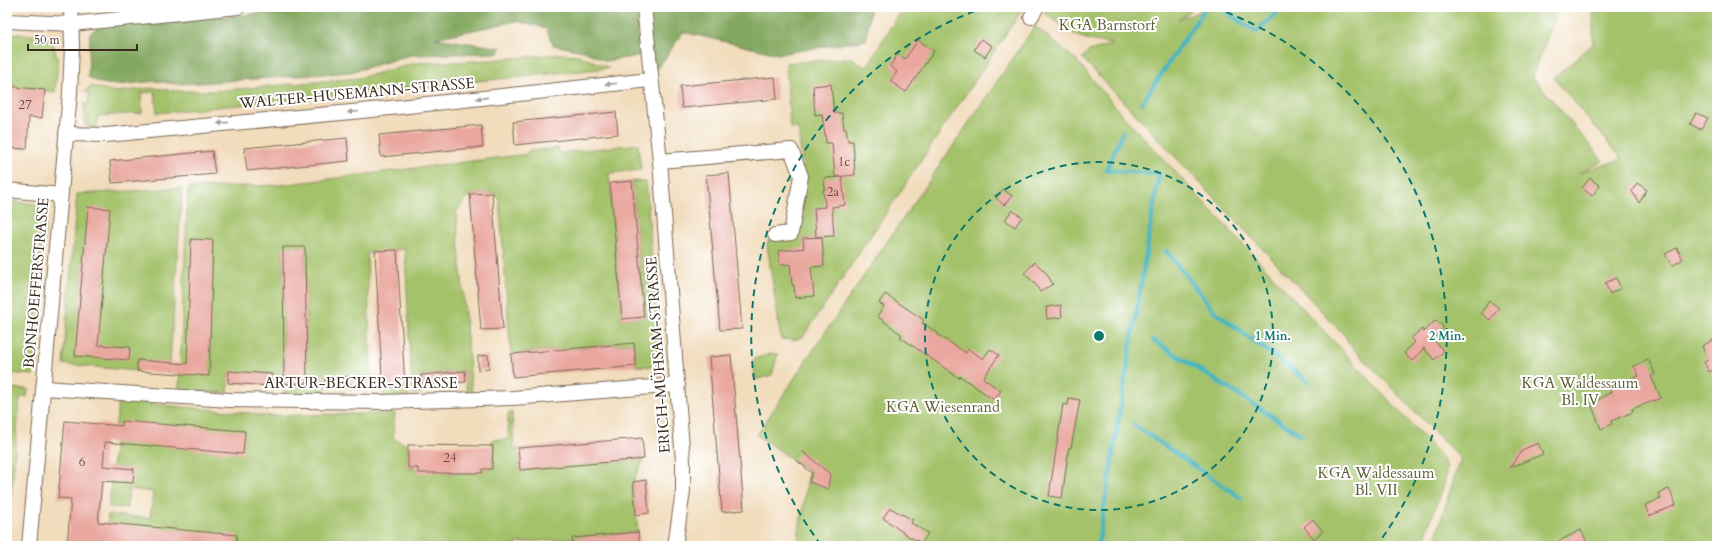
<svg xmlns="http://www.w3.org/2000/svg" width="1724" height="553" viewBox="0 0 1724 553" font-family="Cardo,serif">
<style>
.green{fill:#a4c26a;stroke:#707644}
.forest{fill:#83a85e;stroke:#5f693e}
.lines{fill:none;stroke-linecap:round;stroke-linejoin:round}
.stream{stroke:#46b5be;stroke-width:4.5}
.building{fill:#e9a79f}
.minor-casing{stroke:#7b6855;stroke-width:16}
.minor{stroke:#fff;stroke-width:14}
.oneway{fill:#a79f9a}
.ring{fill:none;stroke:#0f766e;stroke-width:2;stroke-dasharray:7 5}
.labels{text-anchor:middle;stroke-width:4;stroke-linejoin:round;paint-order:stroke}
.number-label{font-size:13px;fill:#66493e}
.park-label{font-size:15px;fill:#605f39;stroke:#fff}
.street-label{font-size:15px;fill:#3b2a1e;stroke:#fff}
.centre{fill:#0f766e;stroke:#fff;stroke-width:2}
.ring-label{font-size:12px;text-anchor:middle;font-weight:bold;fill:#0f766e;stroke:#fff;stroke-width:4;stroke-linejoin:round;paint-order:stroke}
</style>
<rect width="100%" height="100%" fill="#fff"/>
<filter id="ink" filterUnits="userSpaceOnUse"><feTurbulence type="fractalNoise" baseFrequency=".025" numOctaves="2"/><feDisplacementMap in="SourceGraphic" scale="8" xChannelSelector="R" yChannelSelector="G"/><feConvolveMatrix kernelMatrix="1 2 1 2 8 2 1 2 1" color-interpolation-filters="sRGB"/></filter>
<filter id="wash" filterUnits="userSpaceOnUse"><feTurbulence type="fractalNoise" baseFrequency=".012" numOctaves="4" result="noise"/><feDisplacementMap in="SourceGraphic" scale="16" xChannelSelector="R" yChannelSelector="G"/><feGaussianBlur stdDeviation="0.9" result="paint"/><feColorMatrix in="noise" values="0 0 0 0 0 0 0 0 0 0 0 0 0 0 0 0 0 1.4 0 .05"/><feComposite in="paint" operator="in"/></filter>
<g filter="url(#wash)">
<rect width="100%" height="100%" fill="#f1dcbb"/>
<g class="green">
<polygon points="903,7 1024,7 803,337 794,340 781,339 767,244 768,241 795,238 804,178 798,128 790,128 786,63 852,58 866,68"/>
<polygon points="1049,7 1196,7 1178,20 1210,7 1559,7 1532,76 1603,161 1579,173 1622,159 1554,78 1593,44 1593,7 1717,7 1717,546 1435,546 1436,537 1457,468 1461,459 1349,344 1345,336 1082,58 1089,51 1113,44 1094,41 1077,36 1044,13"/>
<path d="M1035 26 1077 61 1124 117 1426 440C1431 446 1443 458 1446 464 1451 481 1424 527 1424 546H806L798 537 809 471 757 435 805 362Z"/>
<polygon points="7,33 40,36 53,43 58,61 55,92 7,86"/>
<polygon points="561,54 578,55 609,68 157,113 155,92 141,93 142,113 97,116 97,128 89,127 85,125 84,104 88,104 89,92 85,92 90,86 116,92 154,88 176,91 215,91 359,78 417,63 477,61"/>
<polygon points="638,144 641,170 609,173 622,319 644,317 632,181 646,182 658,338 658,367 636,366 634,343 511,354 499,198 492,193 470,194 456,212 472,394 467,395 465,371 421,375 422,393 412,394 405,249 367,253 371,379 370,377 326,377 325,397 284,397 284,384 307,383 305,247 283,248 284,378 272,374 229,372 228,393 179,390 188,188 281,185 528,154 528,151 558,148 559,153"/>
<polygon points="182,188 170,363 138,360 137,371 63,364 77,194"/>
<polygon points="7,201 47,205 33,375 7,373"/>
<polygon points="771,354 778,354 772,375 755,380 754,359"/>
<polygon points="408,386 409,396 383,398 383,387"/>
<polygon points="7,388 28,389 27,397 20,397 7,544"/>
<polygon points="118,401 250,413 260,416 395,413 393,439 408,445 408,468 445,473 482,473 482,469 492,469 492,440 508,439 508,413 512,412 514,449 518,448 520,470 644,459 633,482 638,532 516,543 516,546 293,546 275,544 274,546 105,546 108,515 150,518 153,492 129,489 127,508 109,507"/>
</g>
<g class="forest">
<polygon points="312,7 636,7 639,56 606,61 584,51 553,45 546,28 517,21 435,38 501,48 499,53 411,55 351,72 199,83 176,84 156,81 116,85 100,83 88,77 90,33 95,29 115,23 220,17 296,10"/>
<polygon points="652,7 871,7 866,40 778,54 683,32 650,80 644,9"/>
</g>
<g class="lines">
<g class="stream">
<polyline points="1219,7 1256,32 1283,7"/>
<polyline points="1142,103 1206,7"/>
<polyline points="1166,251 1214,311 1309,382"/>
<polyline points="1153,340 1301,435"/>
<polyline points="1133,424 1241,498"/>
<polyline points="1098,545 1159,174 1106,170 1123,132"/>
</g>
</g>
<g id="blocks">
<g class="building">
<polygon points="981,39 992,46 985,57 974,50"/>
<polygon points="918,40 934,51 906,92 890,81 897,72 890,66 898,54 905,59"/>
<polygon points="775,77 777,99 682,108 680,86"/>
<polygon points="831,84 834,113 842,113 844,129 846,128 848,141 853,141 855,175 835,177 832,143 826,143 822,114 815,115 813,86"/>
<polygon points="7,86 45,90 42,118 29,117 27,149 7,148"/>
<polygon points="616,112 618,134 515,145 513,122"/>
<polygon points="1696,113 1708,118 1701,130 1690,124"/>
<polygon points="481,125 483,147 381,157 379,135"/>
<polygon points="347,138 349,161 247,171 244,148"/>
<polygon points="212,151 215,174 112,183 110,161"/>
<polygon points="729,173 742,329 720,330 706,175"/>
<polygon points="842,177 845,205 832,207 834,236 816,237 814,208 825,207 823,189 825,189 824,178"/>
<polygon points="1590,178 1600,186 1592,196 1582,188"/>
<polygon points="632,181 644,317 622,319 610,183"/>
<polygon points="1637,183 1647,190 1639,203 1632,191"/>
<polygon points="1003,189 1012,196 1004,205 996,198"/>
<polygon points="492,193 503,329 481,330 470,194"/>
<polygon points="88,207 110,209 98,345 130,347 129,360 75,356"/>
<polygon points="1012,210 1022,217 1015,227 1005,220"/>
<polygon points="822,237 824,266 811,267 814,296 795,298 794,285 792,285 790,264 780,265 778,251 804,248 803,238"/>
<polygon points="191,239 213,240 209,376 137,371 137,360 187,364"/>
<polygon points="283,247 305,247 307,383 284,384"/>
<polygon points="1677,248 1683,259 1672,266 1665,254"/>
<polygon points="397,250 405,386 325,388 325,377 382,377 375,251"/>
<polygon points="1035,262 1046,273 1053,284 1040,292 1036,285 1024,273"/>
<polygon points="1616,278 1621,288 1610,294 1605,283"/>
<polygon points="885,294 924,320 922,323 938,333 937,334 966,353 968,349 983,359 990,349 999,355 983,378 1001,391 994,400 960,376 959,378 900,337 902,335 877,316 884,306 879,303"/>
<polygon points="1489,301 1499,308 1490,320 1481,313"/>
<polygon points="1061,305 1062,317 1047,319 1046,307"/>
<polygon points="1436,320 1444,327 1433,339 1444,351 1434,360 1424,348 1412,361 1404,353 1415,342 1411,338 1422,329 1424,332"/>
<polygon points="1713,340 1717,349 1717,379 1713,370 1709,372 1704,362 1708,360 1702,346"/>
<polygon points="634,343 636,366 513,377 511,354"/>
<polygon points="488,355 489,369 478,370 478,356"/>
<polygon points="731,355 744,510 722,512 709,357"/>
<polygon points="1648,359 1655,374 1651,376 1661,398 1632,409 1633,412 1611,421 1612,424 1601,429 1591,404 1611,392 1610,387 1639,376 1634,366"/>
<polygon points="229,371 272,374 272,386 228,383"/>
<polygon points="465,371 466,382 422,386 421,375"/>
<polygon points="1069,398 1080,400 1071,448 1069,447 1062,498 1049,496 1063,404 1068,405"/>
<polygon points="65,421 122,426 122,421 245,431 243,454 105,442 103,466 134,469 133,483 102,481 98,522 237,535 235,546 112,546 95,545 95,546 67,546 71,499 58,498"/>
<polygon points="642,438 644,459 520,470 518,448"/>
<polygon points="1538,443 1543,454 1509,468 1524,449"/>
<polygon points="408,445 493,446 492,469 482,469 482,473 418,473 418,468 408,468"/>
<polygon points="802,451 830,474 828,489 809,482 812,473 795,459"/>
<polygon points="646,480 649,513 636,515 633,482"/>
<polygon points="1669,489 1676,505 1649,516 1645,505 1660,499 1658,493"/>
<polygon points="890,508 913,520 911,523 928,533 922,543 908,536 883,518"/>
<polygon points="1313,519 1323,531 1314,539 1304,527"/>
<polygon points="1581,530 1589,546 1549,546"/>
<polygon points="638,532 640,546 573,546 572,538"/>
</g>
</g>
</g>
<g filter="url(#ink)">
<use href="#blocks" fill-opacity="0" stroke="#7b6855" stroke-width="1"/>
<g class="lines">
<g class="minor-casing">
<g id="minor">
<polyline points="644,7 660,161 683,461 683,491 675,546"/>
<polyline points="1031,17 1037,7"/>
<polyline points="7,21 72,24 238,7"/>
<polyline points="66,134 106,135 362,111 650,80"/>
<polyline points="660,161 791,150 801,176 791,233 775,235"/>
<polyline points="7,190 60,195"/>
<polyline points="44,388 230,400 380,402 513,398 678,385"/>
<polyline points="29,546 70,93 72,46 71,7"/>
</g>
</g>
<use href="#minor" class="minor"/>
</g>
<defs><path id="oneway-solid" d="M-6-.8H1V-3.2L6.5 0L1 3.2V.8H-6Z"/></defs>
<g class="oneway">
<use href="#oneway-solid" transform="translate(611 84) rotate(174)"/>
<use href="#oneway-solid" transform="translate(482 98) rotate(174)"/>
<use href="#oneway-solid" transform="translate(353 112) rotate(175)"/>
<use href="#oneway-solid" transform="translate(223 123) rotate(174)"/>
</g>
</g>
<g class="ring">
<circle cx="1099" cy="336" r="174"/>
<path d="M821 545A348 348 0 0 1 983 8M1215 8A348 348 0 0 1 1377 545"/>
</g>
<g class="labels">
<g class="number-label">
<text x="25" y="109">27</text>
<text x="844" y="166">1c</text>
<text x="833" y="196">2a</text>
<text x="450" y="462">24</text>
<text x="82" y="466">6</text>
</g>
<g class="park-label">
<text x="1107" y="30">KGA Barnstorf</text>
<text x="1580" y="388">KGA Waldessaum<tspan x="1580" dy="17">Bl. IV</tspan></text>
<text x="943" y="412">KGA Wiesenrand</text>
<text x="1376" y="478">KGA Waldessaum<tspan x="1376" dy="17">Bl. VII</tspan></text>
</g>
<g class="street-label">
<text transform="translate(357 93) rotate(-5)" y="5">WALTER-HUSEMANN-STRASSE</text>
<text transform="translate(36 283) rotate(-85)" y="5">BONHOEFFERSTRASSE</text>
<text transform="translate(658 355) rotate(-94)" y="5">ERICH-MÜHSAM-STRASSE</text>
<text x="361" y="388">ARTUR-BECKER-STRASSE</text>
</g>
</g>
<circle cx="1099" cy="336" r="6" class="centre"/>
<g class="ring-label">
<text x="1273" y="340">1 Min.</text>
<text x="1447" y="340">2 Min.</text>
</g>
<rect width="1724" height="553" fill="none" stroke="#fff" stroke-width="24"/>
<path d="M28 44v6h109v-6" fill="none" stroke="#3b2a1e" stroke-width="2"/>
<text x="34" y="44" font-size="12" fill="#3b2a1e" stroke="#ffffff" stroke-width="3" paint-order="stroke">50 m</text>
</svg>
